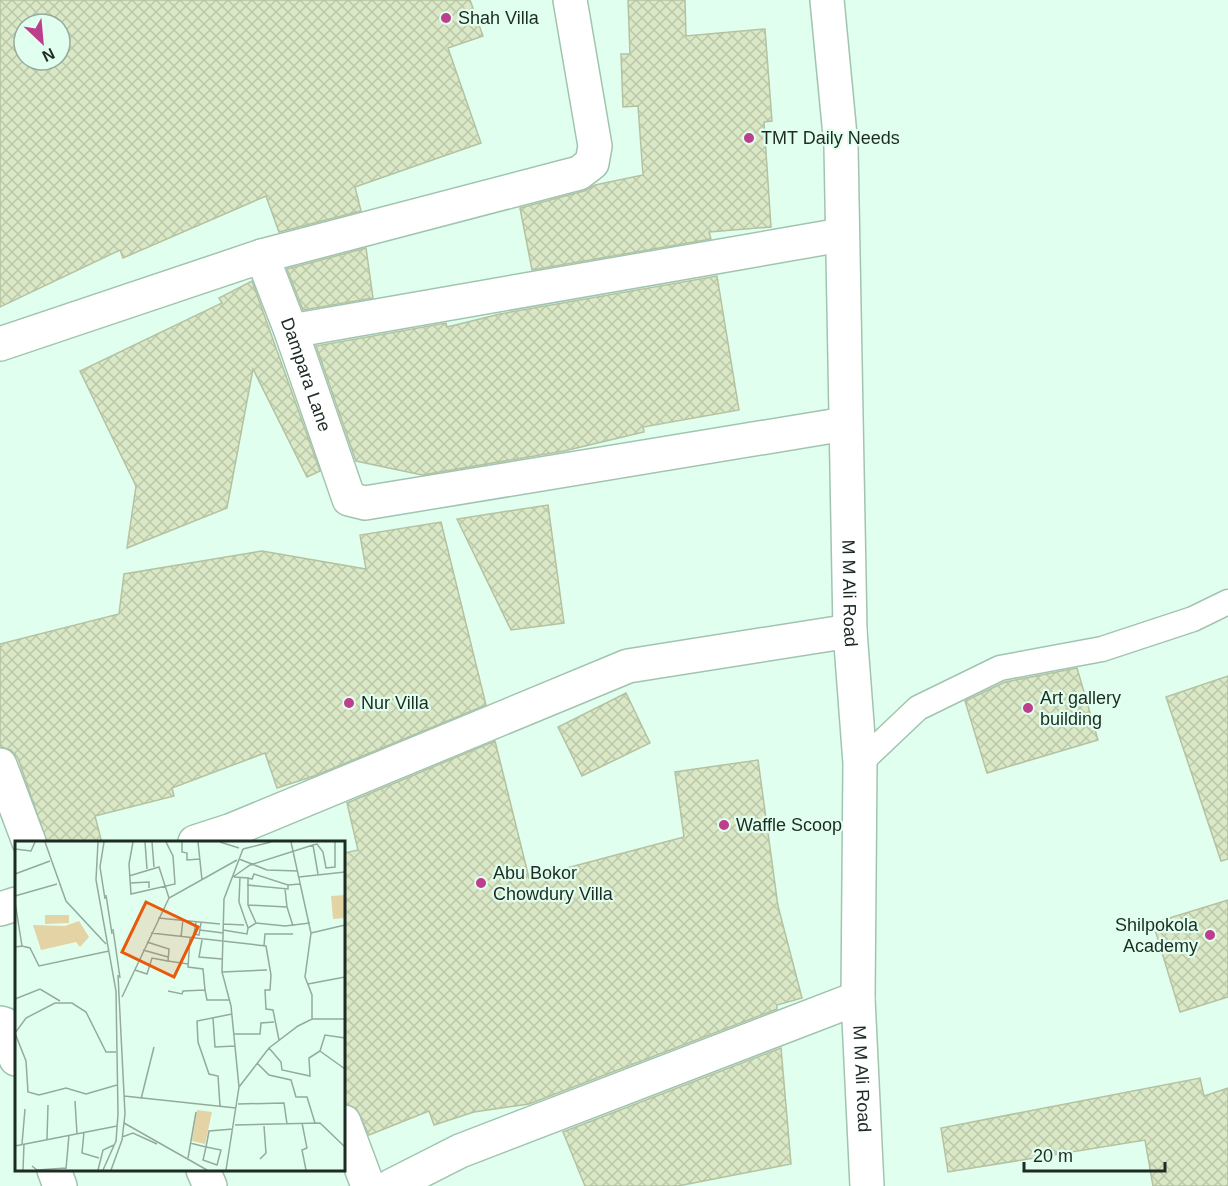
<svg xmlns="http://www.w3.org/2000/svg" width="1228" height="1186" viewBox="0 0 1228 1186" font-family="Arial,sans-serif">
<style>
.building{fill:url(#building-cross-hatch);stroke:#b4c2a1;stroke-width:1.5;fill-rule:evenodd}
.lines{fill:none;stroke-linecap:round;stroke-linejoin:round}
.service-casing{stroke:#a1c4b0;stroke-width:27}
.minor-casing{stroke:#a1c4b0;stroke-width:36}
.tertiary-casing{stroke:#a1c4b0;stroke-width:36}
.service{stroke:#fff;stroke-width:24}
.minor{stroke:#fff;stroke-width:33}
.tertiary{stroke:#fff;stroke-width:33}
.poi-dot{fill:#bd3e8c;stroke:#e1ffee;stroke-width:2}
.labels{text-anchor:middle;stroke-width:4.5;stroke-linejoin:round;paint-order:stroke}
.poi-label{font-size:18px;fill:#1d2b23;stroke:#e1ffee;text-anchor:start}
.street-label{font-size:18px;fill:#1d2b23;stroke:#e1ffee}
.inset-road{fill:none;stroke:#93aa9d;stroke-width:1.5}
.view{fill:#e8590c;fill-opacity:0.15;stroke:#e8590c;stroke-width:3}
.inset-edge{fill:none;stroke:#1d2b23;stroke-width:3}
</style>
<defs>
<pattern id="building-cross-hatch" width="8" height="8" patternUnits="userSpaceOnUse" patternTransform="scale(1.5)"><rect width="8" height="8" fill="#dae8c6"/><path d="M0 0l8 8M0 8l8-8" fill="none" stroke="#bbc7aa"/></pattern>
</defs>
<rect width="100%" height="100%" fill="#e1ffee"/>
<g class="building">
<path d="M0 0H470L483 36 448 48 481 143 355 187 361 211 279 232 266 196 123 258 120 250 0 307ZM24 24H60V60H24Z"/>
<polygon points="628,0 685,0 686,36 765,29 772,121 764,122 771,227 709,232 711,239 532,270 520,208 584,191 595,185 643,175 638,106 623,107 621,54 630,54"/>
<polygon points="366,248 373,298 303,310 287,269"/>
<polygon points="717,276 739,410 643,427 644,432 564,451 422,475 356,461 316,346 446,323 447,327 500,314"/>
<polygon points="252,281 320,471 307,477 253,369 227,508 127,548 136,486 80,371 222,303 219,298"/>
<polygon points="548,505 564,623 511,630 457,519"/>
<polygon points="441,522 486,705 314,776 277,788 265,753 172,788 174,796 95,816 102,843 47,843 18,758 11,750 0,747 0,644 119,614 124,574 262,551 366,569 360,535"/>
<polygon points="1077,668 1098,740 987,773 965,701 1005,682"/>
<polygon points="1228,676 1228,859 1221,861 1166,697"/>
<polygon points="626,693 650,743 582,776 558,727"/>
<polygon points="495,741 529,878 684,837 675,772 758,760 778,906 802,998 777,1005 777,1009 529,1104 474,1112 434,1125 429,1111 369,1135 356,1108 344,1104 344,853 358,850 347,803"/>
<polygon points="1228,900 1228,997 1180,1012 1153,923"/>
<polygon points="781,1048 791,1164 678,1186 585,1186 563,1132"/>
<polygon points="1200,1078 1204,1096 1228,1088 1228,1186 1153,1186 1145,1140 948,1172 941,1128"/>
</g>
<g class="lines">
<g class="service-casing">
<polyline id="service" points="860,763 918,708 1000,668 1102,649 1193,619 1228,602"/>
</g>
<g class="minor-casing">
<g id="minor">
<path id="s1" d="M570 0 595 146 592 163 579 173 262 256 291 331 349 499 365 503 845 424"/>
<polyline points="291,331 841,235"/>
<polyline points="0,344 262,256"/>
<polyline points="0,765 29,842"/>
<polyline points="195,842 232,830 628,666 850,631"/>
<polyline points="0,909 16,904"/>
<polyline points="0,1023 4,1024 16,1059"/>
<polyline points="344,1122 368,1186"/>
<polyline points="54,1170 60,1186"/>
<polyline points="203,1170 210,1186"/>
<polyline points="391,1186 460,1151 858,998"/>
</g>
</g>
<g class="tertiary-casing">
<g id="tertiary">
<path id="s2" d="M827 0 841 146 850 631 860 763 858 998 867 1186"/>
</g>
</g>
<use href="#service" class="service"/>
<use href="#minor" class="minor"/>
<use href="#tertiary" class="tertiary"/>
</g>
<g class="poi-dot">
<circle cx="446" cy="18" r="6"/>
<circle cx="749" cy="138" r="6"/>
<circle cx="349" cy="703" r="6"/>
<circle cx="1028" cy="708" r="6"/>
<circle cx="724" cy="825" r="6"/>
<circle cx="481" cy="883" r="6"/>
<circle cx="1210" cy="935" r="6"/>
</g>
<g class="labels">
<g class="poi-label">
<text x="458" y="24">Shah Villa</text>
<text x="761" y="144">TMT Daily Needs</text>
<text x="1040" y="704">Art gallery<tspan x="1040" dy="21">building</tspan></text>
<text x="361" y="709">Nur Villa</text>
<text x="736" y="831">Waffle Scoop</text>
<text x="493" y="879">Abu Bokor<tspan x="493" dy="21">Chowdury Villa</tspan></text>
<text x="1198" y="931" text-anchor="end">Shilpokola<tspan x="1198" dy="21">Academy</tspan></text>
</g>
<g class="street-label">
<text dy="6" stroke="none"><textPath href="#s1" startOffset="636">Dampara Lane</textPath></text>
<text dy="6" stroke="none"><textPath href="#s2" startOffset="594">M M Ali Road</textPath></text>
<text dy="6" stroke="none"><textPath href="#s2" startOffset="1080">M M Ali Road</textPath></text>
</g>
</g>
<g transform="translate(15 841)">
<rect width="330" height="330" fill="#e1ffee"/>
<path d="M330 54V77L318 78 316 55ZM30 74H54V82L30 83ZM64 80 74 96 65 106 61 101 26 109 18 84 50 85Z" fill="#e3d3a5"/>
<path d="M182 269 197 271 190 303 177 300Z" fill="#e3d3a5"/>
<path class="inset-road" d="M30 1 51 60 91 103M83 1 81 39 101 150 103 273 101 300 88 329M89 1 85 26 90 58M118 1 114 23 116 53 160 43 158 15 151 1M130 1 132 28M137 1 139 26M167 1V11L172 12V19L185 18M183 1 187 39M205 1 224 7M276 1 296 92 290 136 297 154V178M298 4 302 3 308 11 311 27 320 26V1M0 8 16 10 20 1M228 8 256 1M224 18 252 29 283 30M0 33 35 20M114 35 144 26 154 57M218 36 235 24 298 4 303 33M219 36 233 37V64L241 82M225 36 224 61 233 87M284 36 330 31M233 37 237 38 239 33 273 44 285 43M115 42 134 41V47M232 44 273 48V44M270 48 272 66M91 54 97 93M0 55 42 43M0 61 7 105 0 106M233 64 272 66 278 85M143 77 205 83M181 81 179 93 184 94 186 82M208 83 229 84M98 88 105 137M185 89 208 92M208 89 232 93 233 87 241 82 270 85 295 82M136 92 251 105 256 134 255 149H250L251 168 258 169 264 199M296 92 330 84M166 96 168 78M187 99 184 116 207 118M7 105 15 107 24 125 94 110M249 105 250 93H278M128 109 153 116M153 120 173 123M120 129 132 133 137 117 153 120 154 108 132 101M207 131 252 129M293 143 330 136M190 149 192 159H215M153 150 167 153 168 150 190 149 188 128 173 126 175 97M107 156 154 57 222 19M0 158 25 148 45 160M198 177 200 206 220 205M219 193H245L246 182 259 181M330 197 310 194 305 210 330 228M254 207 266 221 267 229 295 235 294 217 305 210M101 211H91L71 171 57 162H40L11 177 0 192 11 220 13 251 24 254 51 247 71 253 102 244M242 222 254 234 276 239 281 256H292L300 282M224 246 254 207 283 185 297 178H330M109 255 221 267M126 258 139 206M60 260 62 293M223 263 269 262 272 283M205 265 203 235 194 233 183 201 182 180 217 173M109 282 192 329M287 282 292 307 287 309 291 329M220 284 305 282 330 306M69 291 67 312 84 317M107 296 118 292 142 303M32 298 33 264M175 302 191 306 206 309 202 324 188 319 191 306 194 290 218 288M7 303 10 268M0 305 102 285M173 317 181 271M245 318 251 312 249 285M17 325 22 329 51 327M51 328 54 294M8 329 9 303M83 329 88 309 99 304M96 329 107 299 110 273 103 134M211 329 224 246 216 165 207 131 209 58 228 8"/>
<path class="view" d="M131 61 183 86 159 136 107 111Z"/>
<rect width="330" height="330" class="inset-edge"/>
</g>
<g transform="translate(42 42) rotate(154)"><circle r="28" fill="#e1ffee" stroke="#93aa9d" stroke-width="1.5"/>
<path d="M0-4.5L10 22L0 15L-10 22Z" fill="#bd3e8c"/>
<text y="-9" font-size="16" font-weight="bold" text-anchor="middle" fill="#1d2b23">N</text>
</g>
<path d="M1024 1162v9h141v-9" fill="none" stroke="#1d2b23" stroke-width="3"/>
<text x="1033" y="1162" font-size="18" fill="#1d2b23" stroke="#e1ffee" stroke-width="4.5" paint-order="stroke">20 m</text>
</svg>
